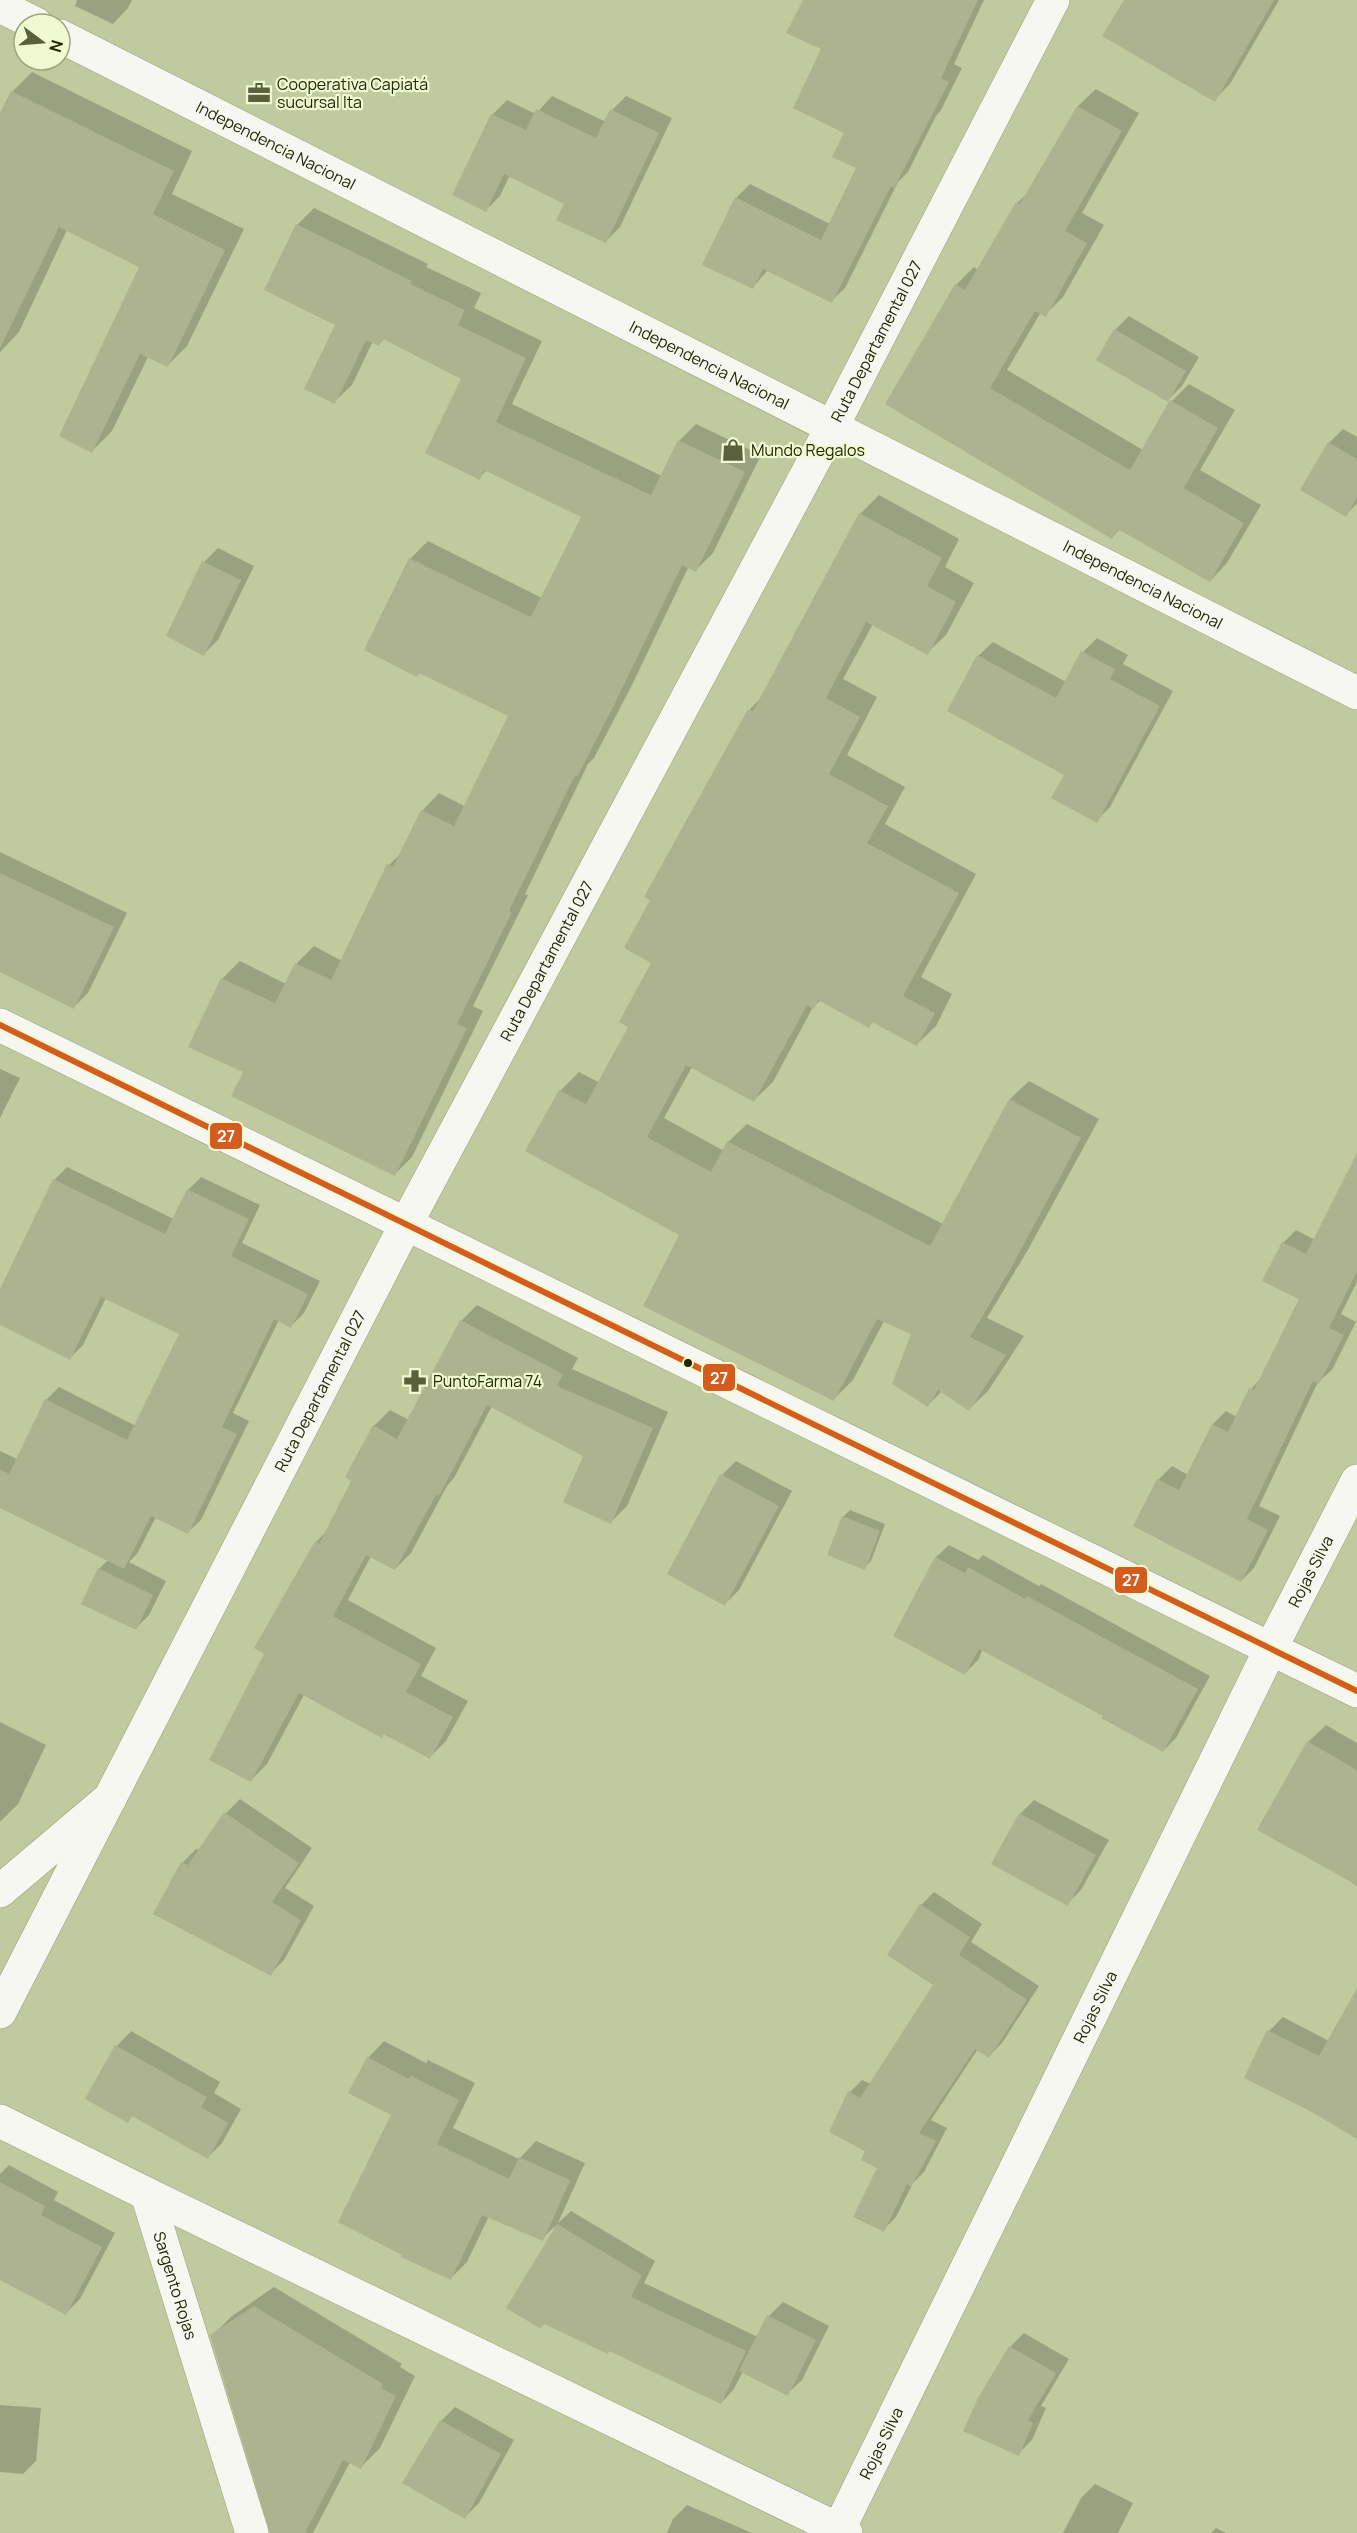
<svg xmlns="http://www.w3.org/2000/svg" width="1357" height="2533" viewBox="0 0 1357 2533" font-family="Manrope,sans-serif">
<style>
.shadow{fill:#0003}
.building{fill:#acb38e}
.lines{fill:none;stroke-linecap:round;stroke-linejoin:round}
.minor-casing{stroke:#989f7c;stroke-width:34}
.major-casing{stroke:#989f7c;stroke-width:34}
.minor{stroke:#f6f7f0;stroke-width:33}
.major{stroke:#f6f7f0;stroke-width:33}
.bus-1-casing{stroke:#f0f9d1;stroke-width:10}
.bus-1{stroke:#d35c1e;stroke-width:6}
.bus-dot{fill:#212705;stroke:#f0f9d1;stroke-width:2}
.labels{text-anchor:middle;stroke-width:4.5;stroke-linejoin:round;paint-order:stroke}
.poi-label{font-size:16px;fill:#212705;stroke:#f0f9d1;text-anchor:start}
.street-label{font-size:16px;fill:#212705;stroke:#f0f9d1}
.line-badge{stroke:#f0f9d1;stroke-width:2}
.badge-label{font-size:16px;text-anchor:middle;font-weight:bold;fill:#fff}
</style>
<rect width="100%" height="100%" fill="#c1ca9e"/>
<g class="shadow">
<polygon points="77,0 132,0 128,8 113,24 75,6"/>
<polygon points="804,0 984,0 954,64 962,68 941,110 936,116 908,172 898,182 845,288 831,301 768,270 752,288 736,198 750,184 830,224 858,168 823,49"/>
<polygon points="1125,0 1279,0 1230,84 1214,100"/>
<polygon points="32,72 192,151 172,194 244,229 187,346 167,366 148,357 112,431 92,451 141,267 67,230 19,332 0,352 0,116 12,92"/>
<polygon points="1096,89 1139,113 1082,213 1104,225 1063,297 1045,315 1041,312 1007,370 1143,450 1172,401 1189,384 1235,410 1200,470 1261,505 1227,563 1210,581 1120,529 1112,537 887,404 956,285 974,267 978,270 1017,203 1030,191 1078,106"/>
<polygon points="552,96 606,122 612,110 626,96 672,118 620,227 606,241 566,203 510,175 500,196 486,210 454,194 493,114 507,100 536,114"/>
<polygon points="314,208 428,264 426,267 481,293 474,308 542,341 512,404 662,476 679,441 696,424 761,455 713,553 696,570 689,566 631,687 594,758 588,764 525,894 528,895 473,1006 483,1011 412,1157 395,1174 245,1071 190,1046 223,978 240,961 286,984 297,963 314,946 342,961 389,865 403,851 422,811 439,793 466,807 510,716 421,672 417,675 366,649 411,558 428,541 542,598 583,516 487,470 479,478 463,379 385,338 379,344 373,341 352,385 334,402 337,324 297,225"/>
<polygon points="1129,316 1199,357 1182,386 1168,400 1115,330"/>
<polygon points="1343,429 1357,437 1357,503 1346,515 1329,443"/>
<polygon points="879,495 959,539 945,567 974,583 946,635 927,653 873,624 843,679 877,697 847,755 905,787 885,824 976,874 921,977 952,994 936,1026 917,1044 874,1021 869,1026 821,1000 813,1007 773,1082 754,1100 692,1067 664,1118 724,1151 728,1142 747,1124 943,1224 1010,1099 1029,1081 1099,1119 1029,1248 987,1318 1024,1336 988,1391 969,1409 942,1391 928,1405 913,1334 884,1321 853,1380 834,1399 681,1234 560,1091 579,1072 600,1083 630,1027 749,710 763,696 860,514"/>
<polygon points="218,548 254,566 218,640 204,654 204,562"/>
<polygon points="1097,638 1128,655 1123,664 1173,691 1110,807 1096,821 1066,775 978,656 993,642 1066,682 1083,652"/>
<polygon points="0,852 127,913 88,993 74,1007 0,963"/>
<polygon points="0,1069 20,1078 0,1118"/>
<polygon points="1357,1161 1357,1282 1341,1314 1356,1322 1332,1370 1318,1382 1259,1506 1280,1516 1254,1568 1241,1581 1135,1525 1159,1479 1172,1466 1188,1475 1213,1424 1226,1411 1237,1417 1251,1389 1262,1377 1301,1299 1283,1243 1296,1230 1315,1240"/>
<polygon points="67,1167 174,1219 188,1190 201,1177 260,1205 242,1243 320,1281 304,1313 291,1326 279,1320 233,1413 249,1421 201,1520 188,1532 156,1517 137,1554 129,1562 166,1581 149,1615 135,1629 99,1569 109,1559 0,1506 0,1451 17,1459 46,1400 59,1387 136,1426 181,1334 106,1298 83,1345 70,1358 0,1323 0,1293 54,1180"/>
<polygon points="477,1305 578,1358 572,1369 668,1412 627,1506 611,1522 585,1456 492,1406 454,1478 447,1486 411,1553 395,1569 371,1556 348,1600 436,1648 421,1676 468,1701 446,1741 430,1757 304,1695 267,1764 251,1780 266,1653 316,1542 327,1531 353,1480 374,1426 390,1410 409,1420 461,1321"/>
<polygon points="736,1461 792,1491 739,1590 725,1604 722,1475"/>
<polygon points="850,1510 885,1524 871,1561 864,1568 843,1517"/>
<polygon points="949,1545 978,1560 983,1555 1039,1586 1041,1584 1210,1676 1176,1738 1163,1751 1105,1715 983,1649 978,1660 965,1673 895,1635 936,1557"/>
<polygon points="0,1722 46,1745 18,1804 0,1822"/>
<polygon points="1326,1725 1357,1743 1357,1886 1335,1871 1308,1742"/>
<polygon points="240,1799 312,1848 285,1888 314,1906 284,1960 270,1974 182,1863 196,1849 200,1850 226,1813"/>
<polygon points="1034,1800 1109,1840 1081,1890 1067,1904 1020,1814"/>
<polygon points="934,1892 982,1924 971,1942 1039,1986 1002,2043 989,2056 978,2049 931,2120 947,2128 924,2172 913,2183 896,2217 883,2230 879,2168 867,2150 850,2092 862,2080 871,2084 936,1985 889,1954 921,1905"/>
<polygon points="1357,1991 1357,2137 1269,2031 1283,2017 1329,2041"/>
<polygon points="131,2031 220,2082 214,2093 241,2109 222,2143 208,2157 133,2115 128,2121 87,2098 117,2046"/>
<polygon points="384,2041 426,2063 428,2060 475,2083 453,2128 519,2159 536,2141 585,2163 558,2223 571,2211 655,2261 644,2283 758,2337 769,2316 783,2302 829,2326 802,2380 787,2394 743,2371 734,2389 721,2403 610,2350 545,2322 555,2226 542,2239 489,2216 467,2262 450,2279 393,2115 368,2058"/>
<polygon points="9,2165 58,2192 54,2200 115,2233 80,2299 66,2313 0,2277 0,2174"/>
<polygon points="274,2287 402,2364 400,2367 415,2376 380,2448 360,2468 350,2462 313,2533 272,2533 212,2336 232,2316"/>
<polygon points="1024,2333 1069,2359 1041,2406 1046,2408 1032,2440 1018,2454 1010,2347"/>
<polygon points="0,2405 41,2408 36,2461 23,2474 0,2472"/>
<polygon points="455,2407 514,2440 479,2503 465,2517 441,2421"/>
<polygon points="1095,2484 1133,2503 1118,2533 1063,2533 1081,2498"/>
<polygon points="687,2505 752,2533 667,2533 673,2519"/>
<polygon points="1216,2528 1226,2533 1211,2533"/>
</g>
<g class="building">
<polygon points="803,0 978,0 941,78 949,82 894,188 891,186 832,303 763,269 753,289 702,265 735,197 821,240 856,168 832,157 844,133 793,108 821,49 786,33"/>
<polygon points="1124,0 1274,0 1215,102 1102,36"/>
<polygon points="11,91 174,171 153,214 225,250 168,367 140,354 92,453 59,436 139,267 59,227 0,348 0,113"/>
<polygon points="1077,106 1122,131 1065,231 1087,243 1046,317 1035,311 990,388 1130,470 1170,400 1218,428 1184,488 1244,523 1210,582 1118,529 1112,539 885,404 955,284 965,290 1016,202 1020,204"/>
<polygon points="536,109 596,138 610,109 659,133 606,243 556,220 564,204 504,174 486,212 452,195 491,114 526,130"/>
<polygon points="296,224 412,281 410,284 465,310 458,325 526,358 496,422 651,495 678,440 745,472 696,572 682,565 614,705 577,777 575,775 509,911 512,912 457,1024 467,1028 395,1176 231,1096 243,1072 188,1047 221,978 275,1003 295,963 331,980 387,864 393,867 421,810 454,826 508,716 419,673 417,677 364,650 409,558 531,617 581,517 484,470 480,480 425,453 461,379 383,339 379,346 366,340 335,404 304,389 335,325 264,290"/>
<polygon points="1114,329 1186,371 1168,402 1096,360"/>
<polygon points="1328,442 1357,459 1357,497 1346,517 1300,490"/>
<polygon points="859,513 942,558 927,586 956,602 928,655 866,622 826,698 860,717 829,774 888,806 867,843 959,893 903,996 935,1013 917,1046 872,1022 869,1028 818,1000 814,1009 807,1005 754,1102 686,1065 647,1137 711,1172 727,1141 930,1246 1009,1099 1081,1138 1011,1268 970,1337 1006,1355 969,1411 938,1390 928,1407 892,1384 911,1334 877,1319 834,1401 643,1306 679,1235 525,1151 559,1090 586,1104 628,1027 619,1022 651,963 624,948 650,900 644,897 748,709 753,711"/>
<polygon points="202,561 241,580 204,656 166,636"/>
<polygon points="1081,651 1115,669 1110,679 1160,706 1097,823 1051,798 1064,775 947,711 977,655 1056,698"/>
<polygon points="0,873 114,927 74,1009 0,972"/>
<polygon points="1357,1153 1357,1271 1329,1328 1344,1335 1319,1384 1313,1381 1247,1519 1268,1530 1241,1582 1133,1526 1157,1479 1179,1490 1212,1424 1228,1432 1249,1388 1254,1390 1299,1299 1262,1281 1282,1242 1306,1254"/>
<polygon points="53,1179 165,1234 187,1189 249,1219 231,1256 308,1294 291,1328 274,1319 222,1427 237,1434 188,1534 151,1516 124,1569 0,1508 0,1469 9,1474 45,1399 127,1440 179,1334 101,1297 70,1360 0,1325 0,1289"/>
<polygon points="460,1320 563,1374 557,1386 653,1428 611,1524 563,1502 583,1456 487,1405 439,1496 436,1495 395,1570 366,1555 333,1616 421,1664 406,1692 453,1717 430,1759 384,1734 382,1738 299,1693 251,1782 209,1760 264,1654 254,1648 315,1541 319,1544 351,1481 345,1477 373,1425 397,1439"/>
<polygon points="720,1474 779,1506 725,1606 667,1574"/>
<polygon points="842,1516 880,1531 865,1570 827,1555"/>
<polygon points="935,1557 965,1573 968,1567 1025,1599 1027,1596 1198,1689 1163,1752 1101,1718 1103,1716 979,1649 965,1675 893,1636"/>
<polygon points="98,1568 153,1595 136,1630 81,1604"/>
<polygon points="1307,1741 1357,1770 1357,1885 1257,1830"/>
<polygon points="224,1812 299,1863 272,1902 301,1920 271,1976 153,1914 181,1862 188,1865"/>
<polygon points="1019,1813 1096,1855 1068,1906 991,1864"/>
<polygon points="920,1904 970,1937 959,1955 1027,2000 989,2058 975,2049 919,2133 936,2141 911,2187 907,2184 884,2232 853,2217 877,2168 861,2160 865,2151 829,2132 848,2091 860,2098 933,1985 887,1955"/>
<polygon points="1357,1988 1357,2139 1310,2111 1244,2078 1267,2030 1319,2056"/>
<polygon points="115,2045 207,2097 201,2107 228,2123 208,2159 132,2116 128,2123 85,2099"/>
<polygon points="367,2057 409,2079 411,2076 459,2100 437,2144 509,2179 519,2157 570,2180 543,2241 482,2215 451,2280 401,2257 402,2255 338,2222 391,2115 348,2093"/>
<polygon points="0,2182 45,2206 41,2215 102,2247 66,2315 0,2280"/>
<polygon points="557,2224 642,2275 631,2297 746,2351 721,2404 609,2351 608,2354 544,2324 541,2329 506,2308"/>
<polygon points="254,2306 383,2384 381,2388 396,2396 361,2469 343,2460 305,2533 270,2533 210,2335"/>
<polygon points="767,2315 816,2340 788,2396 739,2371"/>
<polygon points="1009,2346 1056,2373 1028,2420 1033,2423 1019,2456 963,2431 978,2398"/>
<polygon points="440,2420 501,2454 465,2519 402,2483"/>
</g>
<g class="lines">
<g class="minor-casing">
<g id="minor">
<polyline points="0,6 36,24"/>
<path id="s1" d="M60 36 1357 693"/>
<polyline points="0,1025 406,1224"/>
<polyline points="0,2012 110,1798"/>
<path id="s2" d="M0 2121 147 2194 252 2533"/>
<polyline points="147,2194 846,2533"/>
<path id="s3" d="M837 2533 1270 1650 1357 1481"/>
</g>
</g>
<g class="major-casing">
<g id="major">
<polyline points="406,1224 1357,1691"/>
<path id="s4" d="M0 1891 110 1798 406 1224 832 427 1053 0"/>
</g>
</g>
<use href="#minor" class="minor"/>
<use href="#major" class="major"/>
<g class="bus-1-casing">
<polyline id="bus-1" points="0,1025 1357,1691"/>
</g>
<use href="#bus-1" class="bus-1"/>
</g>
<defs>
<g id="office-bare" transform="scale(1.8)"><path d="M-6-3h4V-5.5h4V-3h4V5H-6ZM-1-4.5V-3h2v-1.5ZM-6 0V1H6V0Z" fill="#59603b" stroke="#f0f9d1" stroke-width="2.5" paint-order="stroke"/></g>
<g id="shop-bare" transform="scale(1.8)"><path d="M-5-2.5h2.3a2.7 3.5 0 0 1 5.4 0H5L5.5 6h-11ZM-1.5-2.5h3a1.5 2.3 0 0 0-3 0Z" fill="#59603b" stroke="#f0f9d1" stroke-width="2.5" paint-order="stroke"/></g>
<g id="pharmacy-bare" transform="scale(1.8)"><path d="M-2-6h4v4h4v4h-4v4h-4v-4h-4v-4h4Z" fill="#59603b" stroke="#f0f9d1" stroke-width="2.5" paint-order="stroke"/></g>
</defs>
<g fill-rule="evenodd">
<use href="#office-bare" x="259" y="93"/>
<use href="#shop-bare" x="733" y="450"/>
<use href="#pharmacy-bare" x="415" y="1381"/>
</g>
<circle class="bus-dot" cx="688" cy="1363" r="5"/>
<g class="labels">
<g class="poi-label">
<text x="277" y="90">Cooperativa Capiatá<tspan x="277" dy="18">sucursal Ita</tspan></text>
<text x="751" y="456">Mundo Regalos</text>
<text x="433" y="1387">PuntoFarma 74</text>
</g>
<g class="street-label">
<text dy="6" stroke="none"><textPath href="#s1" startOffset="242">Independencia Nacional</textPath></text>
<text dy="6" stroke="none"><textPath href="#s4" startOffset="1790">Ruta Departamental 027</textPath></text>
<text dy="6" stroke="none"><textPath href="#s1" startOffset="728">Independencia Nacional</textPath></text>
<text dy="6" stroke="none"><textPath href="#s1" startOffset="1214">Independencia Nacional</textPath></text>
<text dy="6" stroke="none"><textPath href="#s4" startOffset="1088">Ruta Departamental 027</textPath></text>
<text dy="6" stroke="none"><textPath href="#s4" startOffset="602">Ruta Departamental 027</textPath></text>
<text dy="6" stroke="none"><textPath href="#s3" startOffset="1072">Rojas Silva</textPath></text>
<text dy="6" stroke="none"><textPath href="#s3" startOffset="586">Rojas Silva</textPath></text>
<text dy="6" stroke="none"><textPath href="#s2" startOffset="260">Sargento Rojas</textPath></text>
<text dy="6" stroke="none"><textPath href="#s3" startOffset="100">Rojas Silva</textPath></text>
</g>
</g>
<g class="line-badge">
<rect x="209" y="1122" width="34" height="28" rx="6" fill="#d35c1e"/>
<rect x="702" y="1363" width="34" height="29" rx="6" fill="#d35c1e"/>
<rect x="1114" y="1566" width="34" height="28" rx="6" fill="#d35c1e"/>
</g>
<g class="badge-label">
<text x="226" y="1142">27</text>
<text x="719" y="1384">27</text>
<text x="1131" y="1586">27</text>
</g>
<g transform="translate(42 42) rotate(106)"><circle r="28" fill="#f0f9d1" stroke="#9da57f" stroke-width="1.5"/>
<path d="M0-4.5L10 22L0 15L-10 22Z" fill="#59603b"/>
<text y="-9" font-size="16" font-weight="bold" text-anchor="middle" fill="#212705">N</text>
</g>
</svg>
